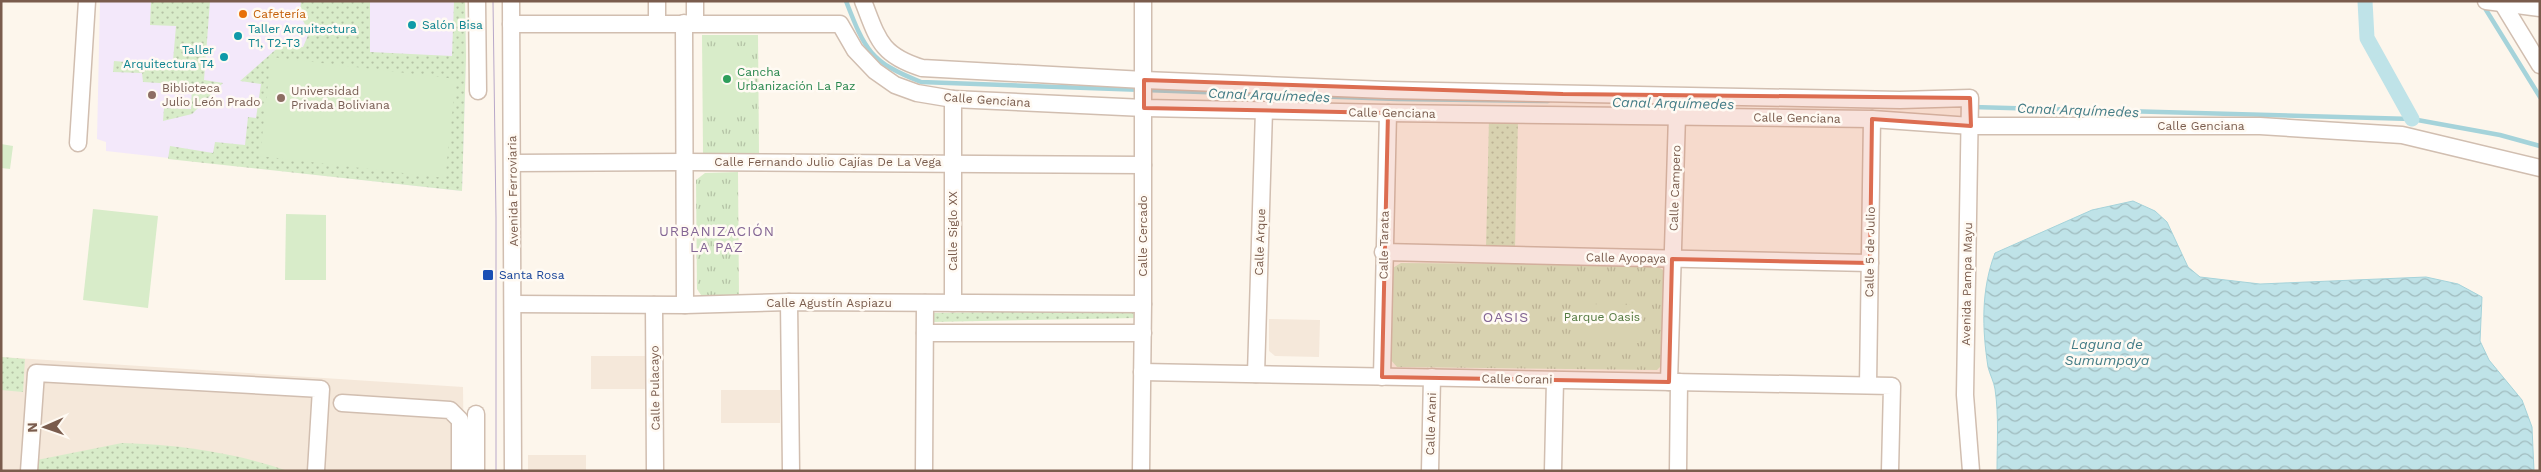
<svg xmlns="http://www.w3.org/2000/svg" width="2541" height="472" viewBox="0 0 2541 472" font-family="'Work Sans',sans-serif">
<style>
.residential{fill:#f5e8da}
.education{fill:#f3e8fa}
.grass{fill:url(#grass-dots)}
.park{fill:url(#park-tufts)}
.garden{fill:#d8ecc9}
.water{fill:url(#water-waves);stroke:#a5d3da}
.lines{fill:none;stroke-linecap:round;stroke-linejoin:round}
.stream{stroke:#a5d3da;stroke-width:4.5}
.canal{stroke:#bfe3e8;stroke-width:15}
.minor-casing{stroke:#d1beb0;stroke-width:19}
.minor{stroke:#fff;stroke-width:16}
.tram{stroke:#b9a8c9;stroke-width:1}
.marked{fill:#dc6d51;fill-opacity:0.2;stroke:#dc6d51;stroke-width:4;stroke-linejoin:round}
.food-dot{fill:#e8710a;stroke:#fffaf3;stroke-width:2}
.culture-dot{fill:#0f9aa8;stroke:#fffaf3;stroke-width:2}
.leisure-dot{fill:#2e9e5b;stroke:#fffaf3;stroke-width:2}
.education-dot{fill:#8d6e63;stroke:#fffaf3;stroke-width:2}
.transit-dot{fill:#1a4fb4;stroke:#fffaf3;stroke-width:2}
.labels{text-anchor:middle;stroke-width:5;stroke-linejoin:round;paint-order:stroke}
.food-label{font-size:12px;fill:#c56008;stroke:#fffaf3;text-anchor:start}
.culture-label{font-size:12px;fill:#0d838f;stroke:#fffaf3;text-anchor:start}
.leisure-label{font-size:12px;fill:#27864d;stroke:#fffaf3;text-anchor:start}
.education-label{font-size:12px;fill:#785e54;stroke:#fffaf3;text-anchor:start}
.street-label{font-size:12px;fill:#7a5c4d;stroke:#fffaf3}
.transit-label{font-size:12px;fill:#164399;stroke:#fffaf3;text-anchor:start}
.park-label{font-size:12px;fill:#537a41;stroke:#fffaf3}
.water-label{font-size:14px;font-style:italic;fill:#437c86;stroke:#fffaf3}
.neighbourhood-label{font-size:14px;letter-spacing:1px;fill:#846695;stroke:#fffaf3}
</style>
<defs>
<pattern id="grass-dots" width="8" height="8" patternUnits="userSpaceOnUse" patternTransform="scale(1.25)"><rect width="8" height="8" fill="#d8ecc9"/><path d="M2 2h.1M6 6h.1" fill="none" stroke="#b4c2a5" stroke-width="1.8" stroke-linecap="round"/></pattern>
<pattern id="park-tufts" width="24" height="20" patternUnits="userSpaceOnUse" patternTransform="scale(1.25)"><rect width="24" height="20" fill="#d8ecc9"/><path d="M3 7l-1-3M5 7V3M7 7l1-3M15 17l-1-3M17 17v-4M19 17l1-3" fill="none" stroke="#b4c2a5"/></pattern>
<pattern id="water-waves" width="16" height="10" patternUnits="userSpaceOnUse" patternTransform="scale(1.25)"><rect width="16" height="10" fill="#bfe3e8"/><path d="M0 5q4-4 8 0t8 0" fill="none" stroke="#a0bbbe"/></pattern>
</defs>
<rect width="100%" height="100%" fill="#fdf6ec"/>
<g class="residential">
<polygon points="1269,319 1320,320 1319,357 1275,356 1269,351"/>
<polygon points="591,356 651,356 650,389 591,389"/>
<polygon points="1,357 463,387 464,471 1,471"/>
<rect x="721" y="390" width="59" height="33"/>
<rect x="528" y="455" width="58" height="16"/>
</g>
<polygon class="education" points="100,1 465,1 466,57 462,191 106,151 106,142 97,139"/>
<g class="grass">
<polygon points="151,1 210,1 204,80 223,83 192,114 163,121 164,108 191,109 192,85 143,82 142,73 113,72 114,61 167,65 173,61 176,26 150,25"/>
<polygon points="301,1 370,1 370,52 452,56 454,1 465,1 466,57 462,191 168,159 170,146 213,153 215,142 245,145 248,117 256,118 261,84 240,81 282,44 289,48 303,47 309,33 300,14"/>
<polygon points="1489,118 1518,119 1515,249 1486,248"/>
<polygon points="1137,310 1137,318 932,322 931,313"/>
<polygon points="1,357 25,359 23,392 1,390"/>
<path d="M122 443C180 445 233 452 288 471H42L36 469 37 460Z"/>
</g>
<g class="park">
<polygon points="702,35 758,35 759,155 703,155"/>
<polygon points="738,172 739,297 703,298 697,289 696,180 705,173"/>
<polygon points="1401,263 1655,265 1663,270 1666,278 1664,363 1657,370 1397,367 1389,358 1391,269"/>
</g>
<g class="garden">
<polygon points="746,46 747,112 707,113 706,47"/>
<polygon points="271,57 456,79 445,178 260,156"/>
<polygon points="1,144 13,146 10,169 1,168"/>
<polygon points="93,209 158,216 148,308 83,300"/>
<polygon points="286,214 326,215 326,280 285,280"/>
<polygon points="1583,304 1640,305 1639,343 1582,341"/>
</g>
<path class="water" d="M2133 201 2155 211 2167 222 2188 267 2200 277 2260 284 2426 277 2458 284 2482 297 2480 341 2489 360 2522 400 2532 427 2534 471H1997C1997 444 1999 416 1995 389 1994 382 1990 375 1988 367 1982 328 1981 290 1995 253L2092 210Z"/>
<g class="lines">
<g class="stream">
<path d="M846 1C865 50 870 62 921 82L1397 99 1548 101"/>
<polyline points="2483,5 2540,97"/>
<polyline points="1973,107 2412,119 2500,135 2540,146"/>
</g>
<polyline class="canal" points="2365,1 2367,38 2412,119"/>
<g class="minor-casing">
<g id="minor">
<polyline points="477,1 478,91"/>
<polyline points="511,1 513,471"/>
<polyline points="657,1 657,23"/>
<polyline points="695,1 695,23"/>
<path d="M863 1C878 39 880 55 922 68L1144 80 1387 90 1900 100 1970 98 1965 395 1971 471"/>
<polyline points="2486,1 2540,8"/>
<polyline points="2501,1 2540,65"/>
<polyline points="684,23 685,305"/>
<polyline points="511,24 840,24 855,50 875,71 895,85 917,93 953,99 1144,108 1388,113 1872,119 1971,126 2260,126 2402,135 2540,168"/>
<polyline points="78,143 87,1"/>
<polyline points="513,163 685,162 1143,165"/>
<polyline points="1383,252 1870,263"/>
<polyline points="789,302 791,471"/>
<polyline points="953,303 953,99"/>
<polyline points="514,304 685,305 789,302 1143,304"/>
<polyline points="654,305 655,471"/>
<polyline points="925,333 1143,333"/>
<polyline points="1142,372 1892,386 1890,471"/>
<polyline points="1256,374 1264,110"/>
<polyline points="1382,377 1388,113"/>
<polyline points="1669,382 1677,115"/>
<polyline points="1868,385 1872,119"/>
<polyline points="342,403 450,410 460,420 460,471"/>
<polyline points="476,414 476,471"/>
<polyline points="29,471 36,373 321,389 316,471"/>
<polyline points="924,471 925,303"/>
<polyline points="1141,471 1143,304 1143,1"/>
<polyline points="1430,471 1432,377"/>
<polyline points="1553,471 1555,380"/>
<polyline points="1678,471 1679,382"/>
</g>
</g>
<use href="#minor" class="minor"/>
<polyline class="tram" points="493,1 496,218 496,471"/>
</g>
<path class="marked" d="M1144 80 1563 94 1970 98 1971 126 1872 119 1870 263 1672 259 1669 382 1382 377 1388 113 1144 108Z"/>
<circle class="food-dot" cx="243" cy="14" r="5"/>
<g class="culture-dot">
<circle cx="412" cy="25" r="5"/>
<circle cx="238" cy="36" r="5"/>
<circle cx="224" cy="57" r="5"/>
</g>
<circle class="leisure-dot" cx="727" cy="79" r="5"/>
<g class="education-dot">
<circle cx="152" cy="95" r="5"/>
<circle cx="281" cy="98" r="5"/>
</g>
<rect class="transit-dot" x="482" y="269" width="12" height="12" rx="2.5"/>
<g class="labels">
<g class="food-label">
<text x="253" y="18">Cafetería</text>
</g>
<g class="culture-label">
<text x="422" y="29">Salón Bisa</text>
<text x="248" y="33">Taller Arquitectura<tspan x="248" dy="14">T1, T2-T3</tspan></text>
<text x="214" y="54" text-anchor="end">Taller<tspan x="214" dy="14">Arquitectura T4</tspan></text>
</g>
<g class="leisure-label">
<text x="737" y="76">Cancha<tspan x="737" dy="14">Urbanización La Paz</tspan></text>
</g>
<g class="education-label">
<text x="162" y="92">Biblioteca<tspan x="162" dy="14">Julio León Prado</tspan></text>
<text x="291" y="95">Universidad<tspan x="291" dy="14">Privada Boliviana</tspan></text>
</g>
<g class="street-label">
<text transform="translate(987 100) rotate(4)" y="4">Calle Genciana</text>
<text transform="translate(1392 113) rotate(1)" y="4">Calle Genciana</text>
<text transform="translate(1797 118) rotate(1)" y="4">Calle Genciana</text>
<text x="2201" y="130">Calle Genciana</text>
<text x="828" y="166">Calle Fernando Julio Cajías De La Vega</text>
<text transform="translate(1675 188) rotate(-88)" y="4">Calle Campero</text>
<text transform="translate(513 191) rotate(-91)" y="4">Avenida Ferroviaria</text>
<text transform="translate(953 231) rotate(-90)" y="4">Calle Siglo XX</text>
<text transform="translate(1143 236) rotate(-90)" y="4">Calle Cercado</text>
<text transform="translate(1260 242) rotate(-88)" y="4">Calle Arque</text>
<text transform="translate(1384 245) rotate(-89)" y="4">Calle Tarata</text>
<text transform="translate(1870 252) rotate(-89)" y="4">Calle 5 de Julio</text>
<text transform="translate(1626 258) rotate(1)" y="4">Calle Ayopaya</text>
<text transform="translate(1967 284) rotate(-89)" y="4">Avenida Pampa Mayu</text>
<text x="829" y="307">Calle Agustín Aspiazu</text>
<text transform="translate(1517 379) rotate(1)" y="4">Calle Corani</text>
<text transform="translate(655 388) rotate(-91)" y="4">Calle Pulacayo</text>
<text transform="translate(1431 424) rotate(-88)" y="4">Calle Arani</text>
</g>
<g class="transit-label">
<text x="499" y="279">Santa Rosa</text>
</g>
<g class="park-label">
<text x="1602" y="321">Parque Oasis</text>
</g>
<g class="water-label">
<text transform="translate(1269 95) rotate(2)" y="5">Canal Arquímedes</text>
<text transform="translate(1673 103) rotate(1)" y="5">Canal Arquímedes</text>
<text transform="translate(2078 110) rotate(2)" y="5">Canal Arquímedes</text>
<text x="2107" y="349">Laguna de<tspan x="2107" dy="16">Sumumpaya</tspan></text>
</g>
<g class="neighbourhood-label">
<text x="717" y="236">URBANIZACIÓN<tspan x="717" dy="16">LA PAZ</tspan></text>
<text x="1506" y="322">OASIS</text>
</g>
</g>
<rect width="2541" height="472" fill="none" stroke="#7a5c4d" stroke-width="5"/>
<g transform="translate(45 427) rotate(268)" stroke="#fffaf3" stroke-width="4" paint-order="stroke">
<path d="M0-4L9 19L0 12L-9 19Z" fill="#7a5c4d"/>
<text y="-8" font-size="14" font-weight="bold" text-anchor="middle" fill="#7a5c4d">N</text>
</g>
</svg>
